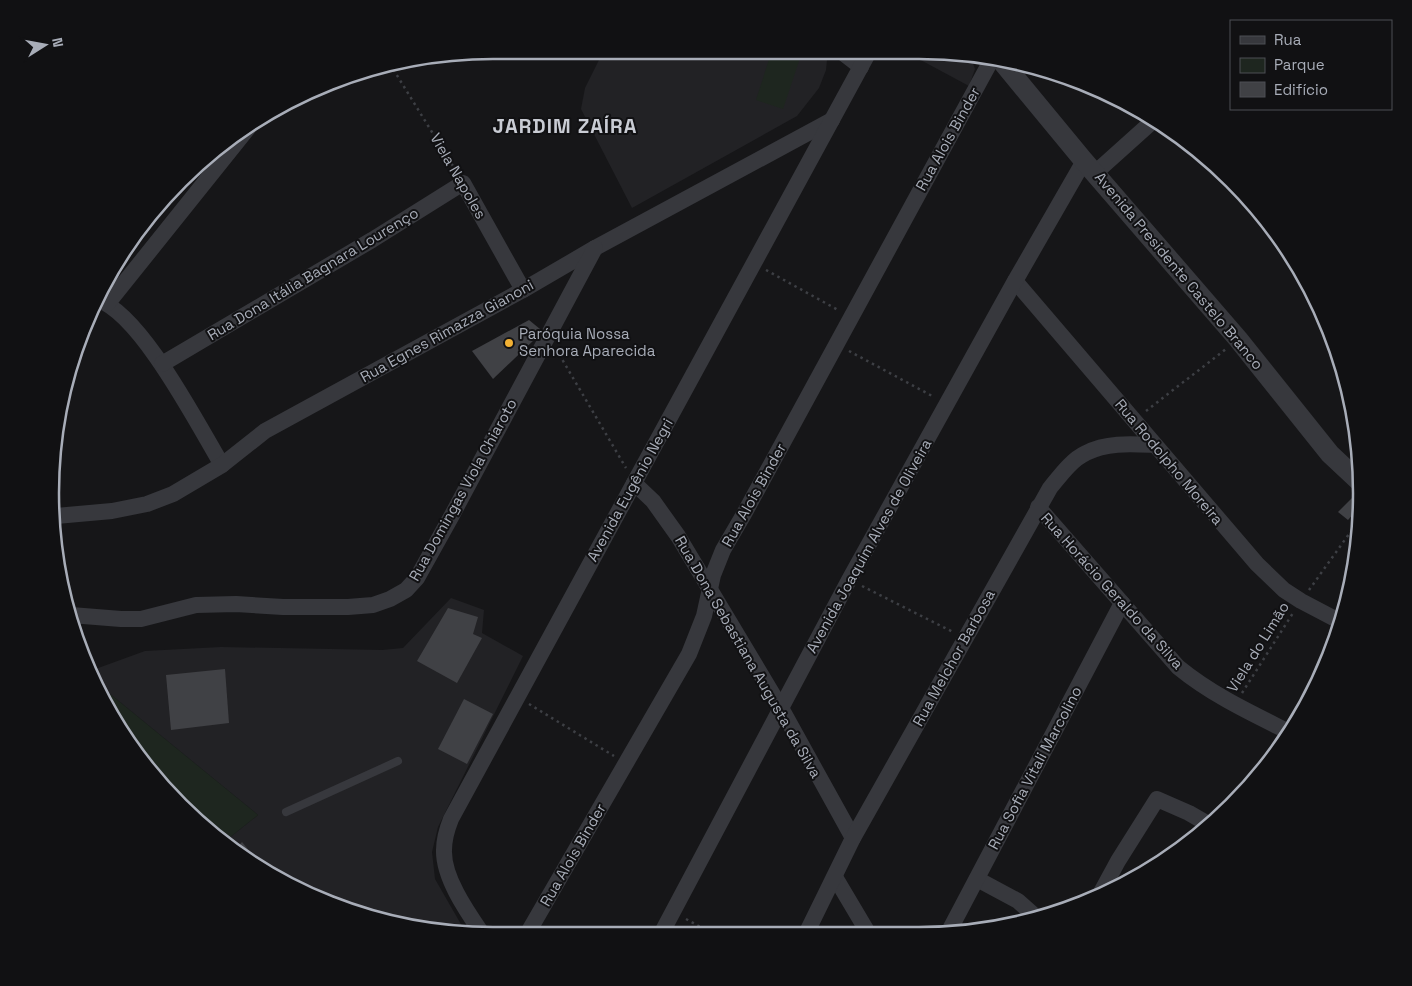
<svg xmlns="http://www.w3.org/2000/svg" width="1412" height="986" viewBox="0 0 1412 986" font-family="'Space Grotesk',sans-serif">
<style>
.built{fill:#222225}
.green{fill:#1e261f}
.building{fill:#404145}
.lines{fill:none;stroke-linecap:round;stroke-linejoin:round}
.path{stroke:#3d3f44;stroke-width:2.5;stroke-dasharray:2.5 4;stroke-linecap:butt}
.service{stroke:#37383d;stroke-width:8}
.minor{stroke:#37383d;stroke-width:16}
.tertiary{stroke:#37383d;stroke-width:20}
.poi-dot{fill:#f2b134;stroke:#111113;stroke-width:2}
.labels{text-anchor:middle;stroke-width:4;stroke-linejoin:round;paint-order:stroke}
.street-label{font-size:15px;fill:#a8adb8;stroke:#111113}
.poi-label{font-size:15px;fill:#a8adb8;stroke:#111113;text-anchor:start}
.district-label{font-size:20px;font-weight:bold;letter-spacing:1px;fill:#c9ccd4;stroke:#111113}
.rim{fill:none;stroke:#a8adb8;stroke-width:2.5}
</style>
<rect width="100%" height="100%" fill="#161618"/>
<g class="built">
<polygon points="604,50 828,50 826,70 819,88 797,116 632,208 581,109 585,88"/>
<polygon points="902,50 919,50 970,55 975,69 969,86"/>
<polygon points="451,598 484,610 482,633 523,656 438,827 432,852 435,879 466,933 406,927 323,902 247,861 224,842 258,815 93,680 90,671 145,651 221,647 382,650 403,648"/>
</g>
<g class="green">
<polygon points="772,50 781,50 800,58 783,109 756,100"/>
<polygon points="93,680 258,815 224,842 180,806 96,689"/>
</g>
<g class="building">
<polygon points="529,320 540,329 535,339 493,379 472,351"/>
<polygon points="1356,494 1361,499 1361,505 1348,520 1338,512"/>
<polygon points="448,608 478,617 473,634 482,638 457,683 417,661"/>
<polygon points="225,669 229,723 171,730 166,675"/>
<polygon points="464,699 493,714 467,764 438,749"/>
<polygon points="242,842 263,868 262,869 247,861 234,851"/>
</g>
<g class="lines">
<g class="path">
<polyline points="390,64 456,171"/>
<polyline points="766,270 838,310"/>
<polyline points="556,349 626,468"/>
<polyline points="849,351 934,397"/>
<polyline points="1146,411 1226,349"/>
<polyline points="862,586 953,632"/>
<polyline points="1309,590 1359,520"/>
<polyline points="1242,693 1293,613"/>
<polyline points="529,704 614,756"/>
<polyline points="686,919 716,936"/>
</g>
<polyline class="service" points="286,812 398,761"/>
<g class="minor">
<polyline points="839,50 861,67"/>
<polyline points="1095,173 1154,120"/>
<polyline points="1015,281 1257,564 1284,590 1301,601 1341,622"/>
<path d="M98 300C141 314 198 425 222 465"/>
<polyline points="108,303 253,122"/>
<polyline points="162,364 372,240 463,183 523,290"/>
<polyline points="634,483 653,501 678,536 781,708 853,838"/>
<path d="M1038 507 1178 667C1212 695 1251 713 1291 733"/>
<polyline points="56,516 112,511 147,504 173,494 222,465 265,431 523,290 595,248 832,120"/>
<polyline points="71,615 121,619 141,619 196,605 236,604 283,607 348,607 373,605 390,599 406,590 417,578 451,517 595,248"/>
<polyline points="835,877 870,936"/>
<polyline points="977,879 1018,901 1036,917"/>
<polyline points="1099,896 1118,861 1157,799 1189,813 1208,824"/>
<polyline points="948,933 1122,603"/>
<path d="M483 935C468 913 443 878 444 850 444 839 447 829 451 819L870 50"/>
<polyline points="526,936 689,654 704,616 713,575 723,550 744,514 993,57"/>
<polyline points="660,936 849,580 1015,281 1084,161"/>
<path d="M805 936 853 838 1050 488C1060 476 1071 460 1086 453 1107 442 1132 444 1155 445"/>
</g>
<polyline class="tertiary" points="999,58 1084,161 1238,339 1330,454 1361,483"/>
</g>
<circle class="poi-dot" cx="509" cy="343" r="5"/>
<g class="labels">
<g class="street-label">
<text transform="translate(948 139) rotate(-61)" y="5">Rua Alois Binder</text>
<text transform="translate(458 176) rotate(60)" y="5">Viela Napoles</text>
<text transform="translate(1179 271) rotate(50)" y="5">Avenida Presidente Castelo Branco</text>
<text transform="translate(313 274) rotate(-31)" y="5">Rua Dona Itália Bagnara Lourenço</text>
<text transform="translate(447 331) rotate(-29)" y="5">Rua Egnes Rimazza Gianoni</text>
<text transform="translate(1169 462) rotate(50)" y="5">Rua Rodolpho Moreira</text>
<text transform="translate(463 490) rotate(-61)" y="5">Rua Domingas Viola Chiaroto</text>
<text transform="translate(630 490) rotate(-61)" y="5">Avenida Eugênio Negri</text>
<text transform="translate(754 495) rotate(-61)" y="5">Rua Alois Binder</text>
<text transform="translate(869 546) rotate(-61)" y="5">Avenida Joaquim Alves de Oliveira</text>
<text transform="translate(1112 591) rotate(48)" y="5">Rua Horácio Geraldo da Silva</text>
<text transform="translate(1258 647) rotate(-58)" y="5">Viela do Limão</text>
<text transform="translate(748 657) rotate(60)" y="5">Rua Dona Sebastiana Augusta da Silva</text>
<text transform="translate(954 658) rotate(-61)" y="5">Rua Melchor Barbosa</text>
<text transform="translate(1035 768) rotate(-62)" y="5">Rua Sofia Vitali Marcolino</text>
<text transform="translate(573 855) rotate(-60)" y="5">Rua Alois Binder</text>
</g>
<g class="poi-label">
<text x="519" y="339">Paróquia Nossa<tspan x="519" dy="17">Senhora Aparecida</tspan></text>
</g>
<g class="district-label">
<text x="565" y="133">JARDIM ZAÍRA</text>
</g>
</g>
<path d="M0 0H1412V986H0ZM493 59H919A434 434 0 0 1 1353 493V493A434 434 0 0 1 919 927H493A434 434 0 0 1 59 493V493A434 434 0 0 1 493 59Z" fill="#111113" fill-rule="evenodd"/>
<path class="rim" d="M493 59H919A434 434 0 0 1 1353 493V493A434 434 0 0 1 919 927H493A434 434 0 0 1 59 493V493A434 434 0 0 1 493 59Z"/>
<rect x="1230" y="20" width="162" height="90" fill="#111113" stroke="#4d4f55"/>
<rect x="1240" y="36" width="25" height="8" fill="#37383d" stroke="#4d4f55"/>
<text x="1274" y="45" font-size="15" fill="#a8adb8">Rua</text>
<rect x="1240" y="58" width="25" height="15" fill="#1e261f" stroke="#4d4f55"/>
<text x="1274" y="70" font-size="15" fill="#a8adb8">Parque</text>
<rect x="1240" y="82" width="25" height="15" fill="#404145" stroke="#4d4f55"/>
<text x="1274" y="95" font-size="15" fill="#a8adb8">Edifício</text>
<g transform="translate(45 45) rotate(79)" stroke="#111113" stroke-width="4" paint-order="stroke">
<path d="M0-4L9 19L0 12L-9 19Z" fill="#a8adb8"/>
<text y="-8" font-size="14" font-weight="bold" text-anchor="middle" fill="#a8adb8">N</text>
</g>
</svg>
